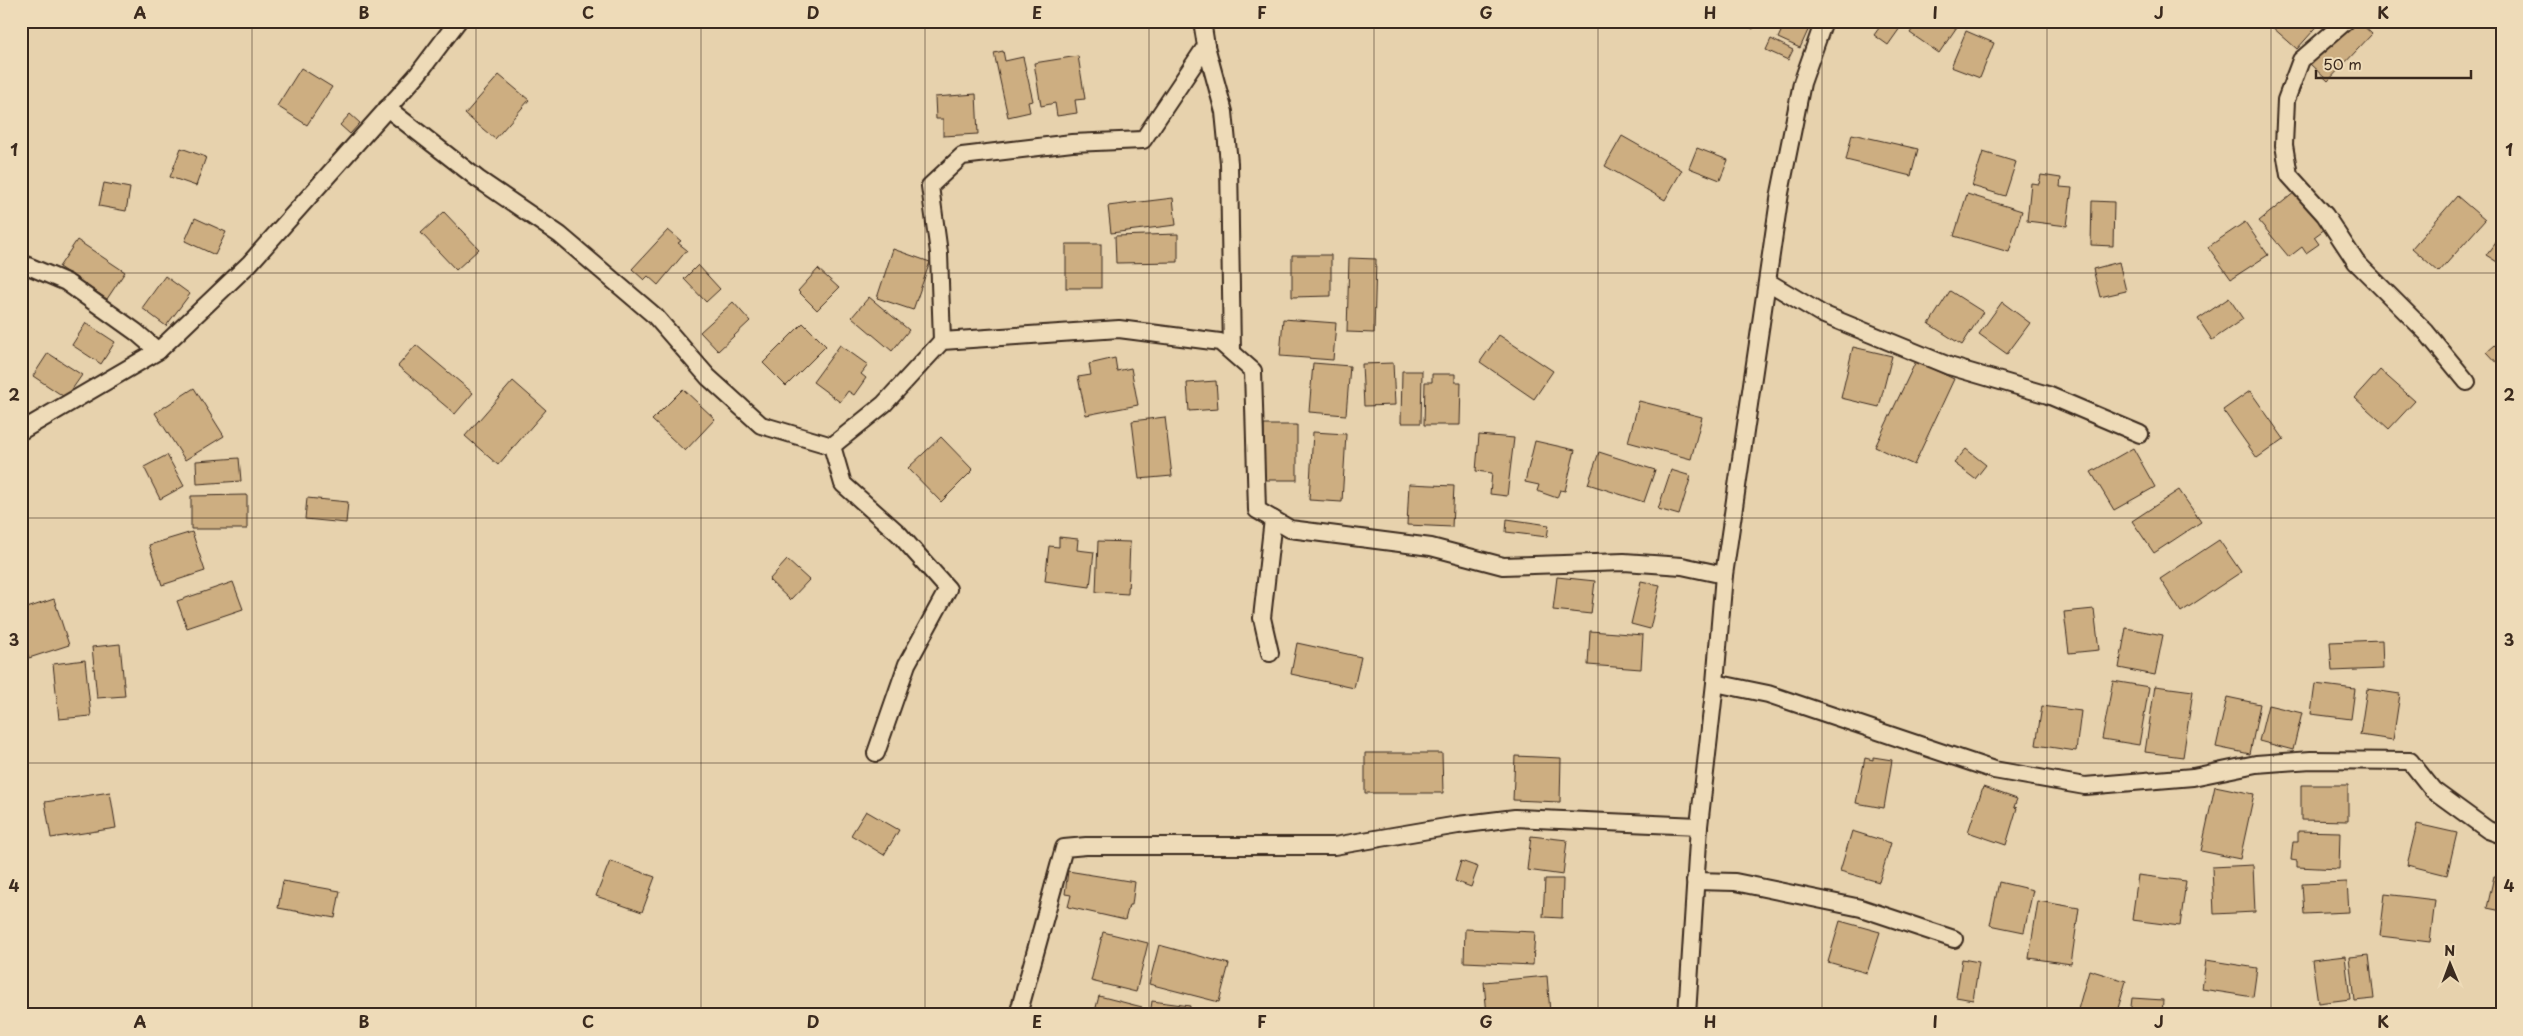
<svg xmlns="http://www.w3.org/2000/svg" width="2523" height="1036" viewBox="0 0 2523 1036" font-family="'Playpen Sans',sans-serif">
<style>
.building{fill:#cdae81;stroke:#3b2a1e}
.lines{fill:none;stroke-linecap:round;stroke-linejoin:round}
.street-casing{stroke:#3b2a1e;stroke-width:20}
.street{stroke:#eedbb8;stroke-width:16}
.grid{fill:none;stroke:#3b2a1e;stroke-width:1;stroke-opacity:0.55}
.neatline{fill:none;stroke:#3b2a1e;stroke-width:2}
.grid-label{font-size:16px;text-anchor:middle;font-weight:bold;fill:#3b2a1e}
</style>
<rect width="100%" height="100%" fill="#e7d2ad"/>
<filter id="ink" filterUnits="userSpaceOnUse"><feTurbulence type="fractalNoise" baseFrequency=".02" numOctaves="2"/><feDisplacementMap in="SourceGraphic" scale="10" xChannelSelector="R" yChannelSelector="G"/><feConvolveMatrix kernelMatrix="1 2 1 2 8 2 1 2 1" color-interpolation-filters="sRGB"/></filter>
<g filter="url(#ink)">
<g class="building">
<polygon points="401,21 415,21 409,28"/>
<polygon points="1741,21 1758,21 1753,29"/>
<polygon points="1786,21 1798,21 1810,26 1800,48 1778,38"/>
<polygon points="1884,21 1905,21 1888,45 1874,35"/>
<polygon points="1918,21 1961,21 1939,53 1910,33"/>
<polygon points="2275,21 2322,21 2297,49 2271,26"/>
<polygon points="2348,21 2358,21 2372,34 2328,81 2309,63"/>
<polygon points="1966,31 1994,43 1980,78 1951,67"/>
<polygon points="1771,39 1793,50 1788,60 1766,50"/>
<polygon points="1003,51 1005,61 1023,57 1033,101 1028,102 1030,112 1008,117 994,53"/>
<polygon points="1078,56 1085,99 1075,100 1077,113 1057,116 1055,103 1041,106 1034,63"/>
<polygon points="301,68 332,87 307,125 277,106"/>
<polygon points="499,75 529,100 495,139 465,114"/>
<polygon points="976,94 978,134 943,136 943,119 936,119 935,97"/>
<polygon points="350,114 360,123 350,134 340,125"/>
<polygon points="1852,134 1918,149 1911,176 1846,160"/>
<polygon points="1622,136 1682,170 1665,200 1605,166"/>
<polygon points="181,148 206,157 196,186 170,177"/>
<polygon points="1697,148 1728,160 1720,180 1689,168"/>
<polygon points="1983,152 2016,162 2005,196 1972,186"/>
<polygon points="2041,175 2061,178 2060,187 2072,188 2067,226 2027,221 2031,183 2039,184"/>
<polygon points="104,183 130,188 126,211 99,206"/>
<polygon points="2295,192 2325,229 2314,237 2319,244 2306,253 2302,247 2289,257 2259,221"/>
<polygon points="1967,194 2022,211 2009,252 1954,236"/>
<polygon points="2457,196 2485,220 2439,272 2412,248"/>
<polygon points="1173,198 1176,225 1111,233 1108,206"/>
<polygon points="2092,201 2114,202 2113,246 2091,245"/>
<polygon points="444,212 479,249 456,270 421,233"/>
<polygon points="195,218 226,232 215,255 185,241"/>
<polygon points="2245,222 2268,255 2231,279 2208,247"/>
<polygon points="668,230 681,241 678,243 687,250 658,285 648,276 644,280 632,269"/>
<polygon points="2502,233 2502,265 2486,255"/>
<polygon points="1178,234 1178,262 1116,263 1115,236"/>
<polygon points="77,240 125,272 107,299 59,267"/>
<rect x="1066" y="244" width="35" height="44"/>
<polygon points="893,249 930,262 913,310 877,298"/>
<polygon points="1292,255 1331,255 1331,296 1292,297"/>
<polygon points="1349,258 1376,259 1374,333 1347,332"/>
<polygon points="2119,262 2126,291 2100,297 2093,269"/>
<polygon points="698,265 720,289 706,302 684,279"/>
<polygon points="818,269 839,288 817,310 798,291"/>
<polygon points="165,276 190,294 166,326 142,308"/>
<polygon points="1950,291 1983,312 1962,345 1929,324"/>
<polygon points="869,297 909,330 892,351 852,317"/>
<polygon points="2229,298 2243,319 2212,340 2198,319"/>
<polygon points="733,302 750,321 718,351 700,332"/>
<polygon points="2002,302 2030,323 2007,354 1979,334"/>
<polygon points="1283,319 1336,323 1333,360 1280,356"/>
<polygon points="86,323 115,342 101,364 72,345"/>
<polygon points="803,323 826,346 786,386 763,363"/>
<polygon points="1499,335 1553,371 1534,399 1480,362"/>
<polygon points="2502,339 2502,368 2487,352"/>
<polygon points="416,345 473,393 455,414 398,366"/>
<polygon points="840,345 868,365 861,374 866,378 854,395 848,391 840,402 813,382"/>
<polygon points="1853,347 1892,356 1879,407 1841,398"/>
<polygon points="48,353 82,375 66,398 33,376"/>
<polygon points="1115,358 1117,371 1131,368 1138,405 1086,415 1078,377 1091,375 1089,364"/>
<polygon points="1916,361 1954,379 1914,465 1875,447"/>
<polygon points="1313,363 1350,366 1346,415 1309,412"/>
<polygon points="1393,363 1395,405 1364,406 1362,364"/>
<polygon points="2380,370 2415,401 2389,429 2355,398"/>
<polygon points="1402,371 1422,371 1421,423 1401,423"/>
<polygon points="1432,374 1455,374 1455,382 1461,382 1460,425 1424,425 1425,382 1432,382"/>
<polygon points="21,381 28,386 21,395"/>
<polygon points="513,381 546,410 498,465 465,436"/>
<polygon points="1216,381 1218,409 1189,411 1187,383"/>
<polygon points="194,388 224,436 185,460 155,413"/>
<polygon points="683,389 715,419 685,451 652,420"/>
<polygon points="2250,391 2284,439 2257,458 2223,410"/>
<polygon points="1639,401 1702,417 1691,459 1628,442"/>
<polygon points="1165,417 1172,476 1139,479 1132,421"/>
<rect x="1264" y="425" width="33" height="55"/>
<polygon points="1313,432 1346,434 1342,502 1309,500"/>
<polygon points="1479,435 1514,438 1507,496 1490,494 1492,473 1476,471"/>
<polygon points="941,437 973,470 941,502 908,468"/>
<polygon points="1535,441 1575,450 1565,491 1560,490 1557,498 1537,491 1539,485 1525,482"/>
<polygon points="2133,448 2155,487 2114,510 2091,472"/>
<polygon points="1966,449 1986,465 1975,479 1954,463"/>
<polygon points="1599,452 1655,470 1644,502 1588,484"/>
<polygon points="167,455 184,486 160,499 144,467"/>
<polygon points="239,458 241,481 197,484 196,461"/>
<polygon points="1671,470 1691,476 1679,515 1658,509"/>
<polygon points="1409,484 1454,486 1452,527 1407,525"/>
<polygon points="2179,490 2201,522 2154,553 2132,521"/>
<polygon points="247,495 247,529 191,529 191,496"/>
<polygon points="307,498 348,502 346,523 305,519"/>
<polygon points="1507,519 1549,525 1547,537 1506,532"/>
<polygon points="192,532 205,571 162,585 149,545"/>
<polygon points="1059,537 1078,539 1077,550 1094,552 1090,587 1045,581 1049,546 1059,547"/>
<polygon points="2219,540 2241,572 2181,612 2160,579"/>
<polygon points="1098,541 1130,542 1128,594 1096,592"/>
<polygon points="787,560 809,580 790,600 769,580"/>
<polygon points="1557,577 1595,581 1591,614 1553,610"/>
<polygon points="1641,581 1660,585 1650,629 1631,624"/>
<polygon points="233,582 243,609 187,628 177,601"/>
<polygon points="54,599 69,645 29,658 21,633 21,610"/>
<polygon points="2094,609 2099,650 2069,653 2064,612"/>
<polygon points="2126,628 2163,635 2155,675 2119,668"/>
<polygon points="1590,631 1643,635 1641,669 1588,665"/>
<polygon points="2382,640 2383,669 2332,671 2330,642"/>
<polygon points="1297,643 1361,657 1354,688 1291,674"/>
<polygon points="120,644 125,696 97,698 92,647"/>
<polygon points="85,660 91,716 59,719 53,664"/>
<polygon points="2113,681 2149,687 2139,745 2102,739"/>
<polygon points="2315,684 2355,689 2351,719 2311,714"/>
<polygon points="2155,686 2193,691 2183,757 2145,752"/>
<polygon points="2367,689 2400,694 2393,740 2360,735"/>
<polygon points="2227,697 2260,704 2250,754 2216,747"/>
<polygon points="2268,705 2302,713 2293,750 2259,741"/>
<polygon points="2042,706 2081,711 2076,751 2036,745"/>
<polygon points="1365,753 1442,753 1443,793 1365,793"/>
<polygon points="1515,756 1561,758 1560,802 1513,800"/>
<polygon points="1873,757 1892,760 1884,808 1856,803 1865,758 1873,760"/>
<polygon points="2301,785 2348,785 2348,821 2301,820"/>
<polygon points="2215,786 2254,794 2240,859 2201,851"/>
<polygon points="1983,787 2017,799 2014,807 2017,808 2006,845 1968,832"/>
<polygon points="110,792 116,828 51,838 45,802"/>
<polygon points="866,811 899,830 884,855 851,835"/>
<polygon points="2417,824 2457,833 2447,875 2407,865"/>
<polygon points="1852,831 1891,843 1879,882 1840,871"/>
<polygon points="2298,831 2340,832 2339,869 2297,867 2297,861 2291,860 2293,842 2298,842"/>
<polygon points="1531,836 1567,840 1563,875 1527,870"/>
<polygon points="610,861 655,877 642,912 596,896"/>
<polygon points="1461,861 1478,867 1471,887 1455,881"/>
<polygon points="2253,865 2255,912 2214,914 2212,867"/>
<polygon points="1068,871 1135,882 1132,905 1129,905 1125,920 1068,907 1071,895 1065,894"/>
<polygon points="2138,875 2186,881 2180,926 2132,920"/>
<polygon points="2494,876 2502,877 2502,911 2487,908"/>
<polygon points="1545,879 1563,879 1562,918 1543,917"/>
<polygon points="283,881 340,891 335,918 278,908"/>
<polygon points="1999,882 2033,890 2024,932 1990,925"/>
<polygon points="2347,882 2349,912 2304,914 2302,884"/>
<polygon points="2385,894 2435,900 2430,942 2380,936"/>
<polygon points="2038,901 2079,908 2071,964 2029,958"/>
<polygon points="1840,921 1880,932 1867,973 1828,962"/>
<polygon points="1465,929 1535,932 1533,965 1464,962"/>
<polygon points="1103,932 1148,943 1136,992 1091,981"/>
<polygon points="1159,945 1229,964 1219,1002 1149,984"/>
<polygon points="2369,955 2374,999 2354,1001 2349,957"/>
<polygon points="2345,956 2350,999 2318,1003 2312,960"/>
<polygon points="1962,959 1979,962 1973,1000 1956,997"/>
<polygon points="2206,960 2257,968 2253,997 2202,989"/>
<polygon points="2089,970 2126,981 2116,1015 2077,1013"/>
<polygon points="1547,976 1550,1012 1487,1015 1484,982"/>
<polygon points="1099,996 1142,1007 1140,1015 1094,1015"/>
<polygon points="2132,998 2163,1000 2162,1015 2130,1015"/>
<polygon points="1152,1001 1190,1006 1189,1015 1150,1015"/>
</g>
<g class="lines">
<g class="street-casing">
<g id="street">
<polyline points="2346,21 2301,60 2286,100 2284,145 2289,175 2325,215 2356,262 2426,332 2467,382"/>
<polyline points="1206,46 1224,112 1229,163 1232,352"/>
<polyline points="387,108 478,179 560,235 655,316 708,377 761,425 832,446 884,404 942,341 1119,329 1220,342 1253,371 1257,510 1290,529 1431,547 1503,566 1624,562 1682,566 1724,575"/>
<polyline points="21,263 66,282 136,332 158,351"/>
<polyline points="1768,282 1822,314 1949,366 2048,395 2140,434"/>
<polyline points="942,341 939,253 930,186 962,156 1072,143 1143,140 1206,46 1202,21"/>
<polyline points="21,431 158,351 250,263 418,74 458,21"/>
<polyline points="832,446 843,484 899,534 948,589 907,664 876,753"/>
<polyline points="1270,653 1262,618 1273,519"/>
<polyline points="1715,683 1768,694 1994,770 2085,786 2193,777 2256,764 2311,760 2410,761 2433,790 2488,830 2502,835"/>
<polyline points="1695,881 1735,882 1861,908 1954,939"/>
<polyline points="1018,1015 1064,848 1086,846 1334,846 1458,825 1515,818 1699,826"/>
<polyline points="1687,1015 1699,826 1715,683 1724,575 1780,193 1802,83 1824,21"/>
</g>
</g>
<use href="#street" class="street"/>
</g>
</g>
<path class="grid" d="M252 21V1015M476 21V1015M701 21V1015M925 21V1015M1149 21V1015M1374 21V1015M1598 21V1015M1822 21V1015M2047 21V1015M2271 21V1015M21 273H2502M21 518H2502M21 763H2502"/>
<rect width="2523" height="1036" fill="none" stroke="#eedbb8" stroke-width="55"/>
<g transform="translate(2450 964) rotate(359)" stroke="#eedbb8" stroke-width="4" paint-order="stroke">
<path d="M0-4L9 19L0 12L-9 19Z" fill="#3b2a1e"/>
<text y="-8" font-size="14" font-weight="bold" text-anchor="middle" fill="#3b2a1e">N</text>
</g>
<path d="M2316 70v8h155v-8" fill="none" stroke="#3b2a1e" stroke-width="2.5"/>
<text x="2323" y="70" font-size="15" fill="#3b2a1e" stroke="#eedbb8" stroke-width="4" paint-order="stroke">50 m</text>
<rect x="28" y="28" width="2468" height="980" class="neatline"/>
<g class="grid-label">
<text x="140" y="19">A</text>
<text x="364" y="19">B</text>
<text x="588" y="19">C</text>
<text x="813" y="19">D</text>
<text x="1037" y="19">E</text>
<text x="1262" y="19">F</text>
<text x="1486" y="19">G</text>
<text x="1710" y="19">H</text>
<text x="1935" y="19">I</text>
<text x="2159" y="19">J</text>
<text x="2383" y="19">K</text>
<text x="14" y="156">1</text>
<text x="2509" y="156">1</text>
<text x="14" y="401">2</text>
<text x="2509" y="401">2</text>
<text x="14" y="646">3</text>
<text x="2509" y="646">3</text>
<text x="14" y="892">4</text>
<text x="2509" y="892">4</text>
<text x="140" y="1028">A</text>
<text x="364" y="1028">B</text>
<text x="588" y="1028">C</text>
<text x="813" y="1028">D</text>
<text x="1037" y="1028">E</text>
<text x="1262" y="1028">F</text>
<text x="1486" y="1028">G</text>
<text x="1710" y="1028">H</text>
<text x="1935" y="1028">I</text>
<text x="2159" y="1028">J</text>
<text x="2383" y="1028">K</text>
</g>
</svg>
